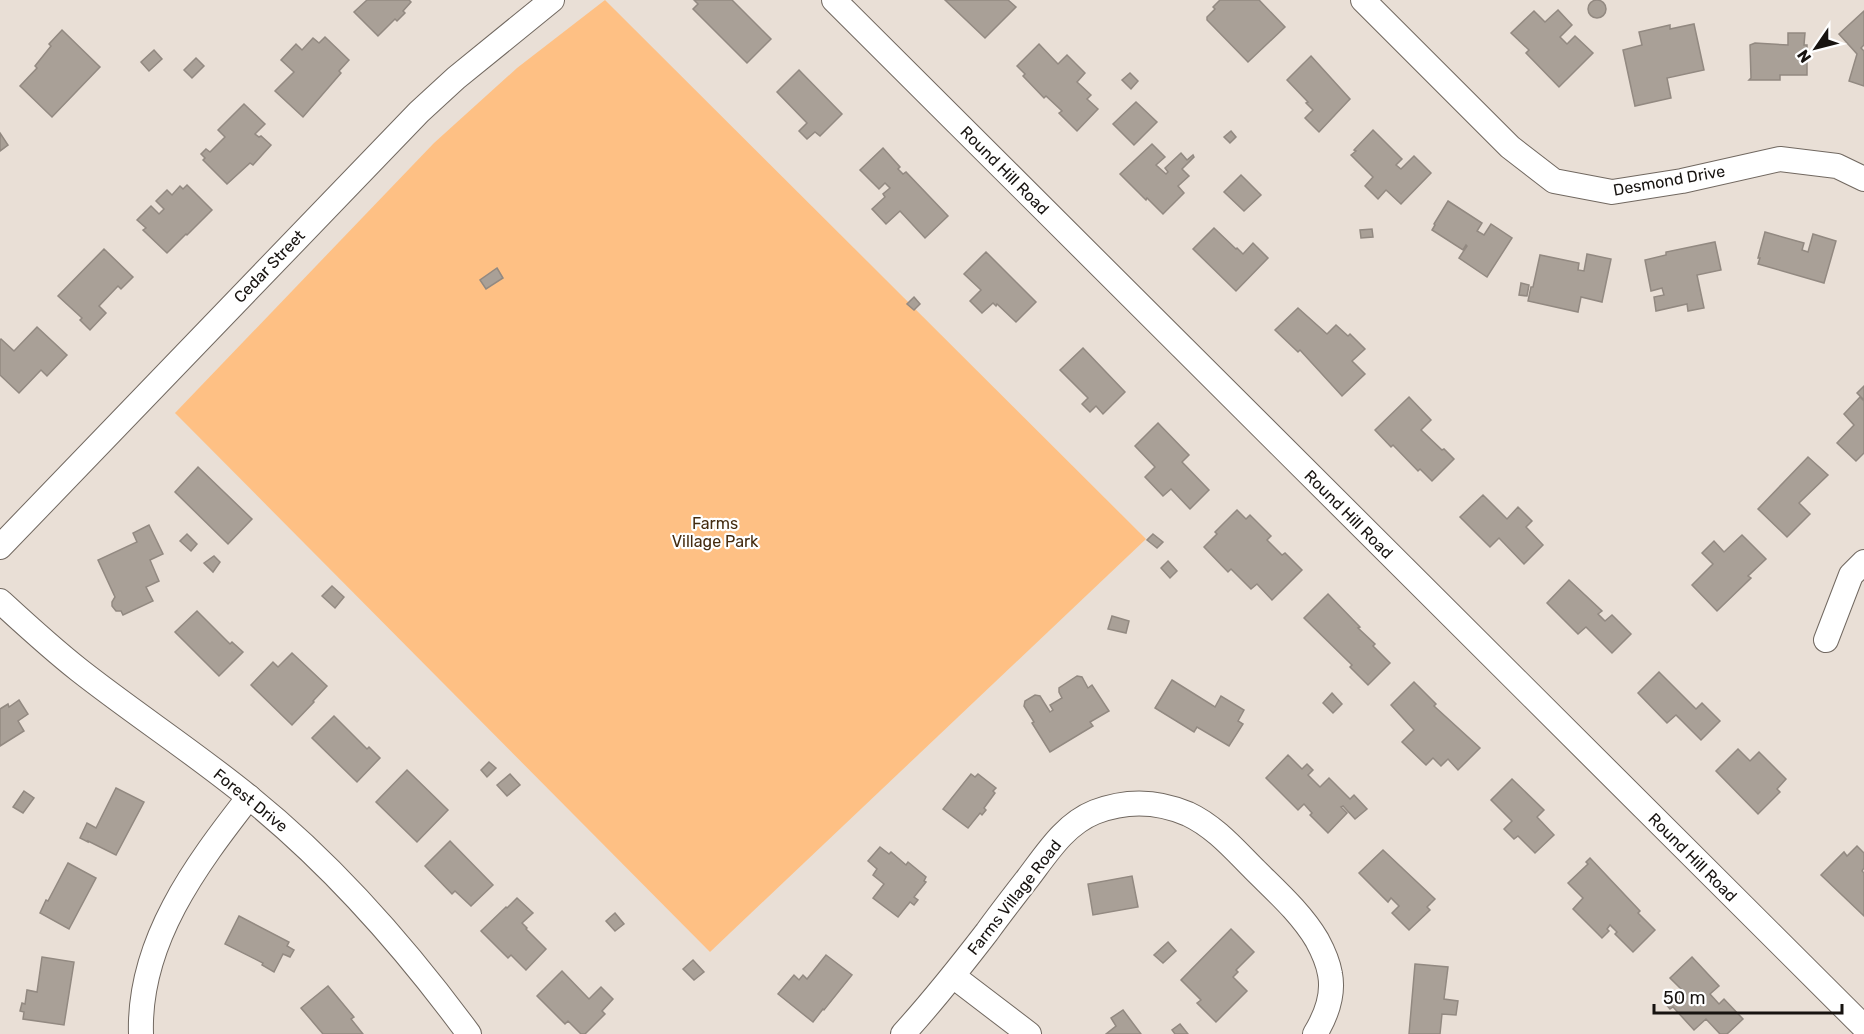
<svg xmlns="http://www.w3.org/2000/svg" width="1864" height="1034" viewBox="0 0 1864 1034" font-family="Rubik,sans-serif">
<style>
.green{fill:#fec084}
.building{fill:#a9a097;stroke:#928981;stroke-width:1.5}
.lines{fill:none;stroke-linecap:round;stroke-linejoin:round}
.minor-casing{stroke:#716860;stroke-width:26}
.minor{stroke:#fff;stroke-width:24}
.labels{text-anchor:middle;stroke-width:4.5;stroke-linejoin:round;paint-order:stroke}
.street-label{font-size:16px;fill:#171310;stroke:#fff}
.park-label{font-size:16px;fill:#442b0f;stroke:#fff}
</style>
<rect width="100%" height="100%" fill="#e9dfd6"/>
<polygon class="green" points="605,0 1146,539 710,952 175,413 434,143 517,68"/>
<g class="building">
<polygon points="367,0 409,0 411,2 403,11 405,13 397,21 395,19 378,36 354,12"/>
<polygon points="694,0 732,0 771,39 747,63 693,9 698,4"/>
<polygon points="945,0 1008,0 1016,7 985,38"/>
<polygon points="1220,0 1259,0 1285,27 1248,62 1207,20 1207,17 1215,9 1213,7"/>
<circle cx="1597" cy="9" r="9"/>
<polygon points="1558,10 1572,25 1560,37 1567,44 1575,36 1593,53 1559,87 1526,53 1529,50 1511,33 1534,11 1545,22"/>
<polygon points="1864,11 1864,45 1861,48 1864,51 1864,86 1849,81 1857,54 1839,34"/>
<polygon points="1694,24 1704,70 1667,78 1671,98 1635,106 1623,50 1642,45 1639,32 1670,25 1670,29"/>
<polygon points="62,30 100,67 52,117 20,86 37,68 35,66 51,46 49,44"/>
<polygon points="1788,33 1805,33 1804,45 1807,45 1807,75 1780,75 1780,80 1749,80 1751,78 1750,45 1755,43 1788,45"/>
<polygon points="325,37 349,60 339,71 341,73 303,117 275,91 294,72 281,60 296,44 302,50 313,38 319,43"/>
<polygon points="1039,44 1058,64 1067,55 1085,73 1077,82 1091,95 1087,99 1098,109 1077,131 1059,113 1062,111 1046,96 1044,98 1023,76 1025,74 1017,66"/>
<polygon points="154,50 162,59 149,71 141,62"/>
<polygon points="1311,56 1350,99 1319,132 1305,118 1313,110 1306,103 1308,102 1287,80"/>
<polygon points="196,58 204,66 192,78 184,70"/>
<polygon points="799,70 842,114 820,136 815,132 807,139 799,131 807,123 777,92"/>
<polygon points="1130,73 1138,81 1131,89 1122,80"/>
<polygon points="1136,102 1157,122 1134,145 1113,124"/>
<polygon points="244,104 265,124 255,134 259,137 261,136 271,145 253,165 250,163 227,184 203,160 205,158 201,154 206,149 210,152 225,137 218,130"/>
<polygon points="1373,130 1402,159 1396,165 1401,169 1414,156 1431,173 1401,204 1386,190 1378,199 1365,186 1373,177 1351,155 1356,151 1354,150"/>
<polygon points="1231,131 1236,137 1230,143 1224,137"/>
<polygon points="0,133 8,145 0,151"/>
<polygon points="1152,144 1165,157 1156,165 1166,174 1168,172 1165,168 1181,153 1187,160 1193,155 1194,157 1182,169 1189,176 1178,186 1184,193 1163,214 1147,198 1146,200 1120,174"/>
<polygon points="883,148 900,167 898,169 903,174 906,172 948,216 925,238 900,211 886,224 872,209 885,197 883,194 890,188 885,183 879,189 860,170"/>
<polygon points="1241,175 1261,195 1244,211 1224,192"/>
<polygon points="187,185 212,210 187,235 186,234 167,253 143,230 146,228 137,220 151,206 159,214 164,209 156,201 167,190 172,195 180,186 183,189"/>
<polygon points="1448,201 1482,223 1477,231 1484,235 1491,224 1512,238 1487,277 1459,258 1467,246 1466,245 1463,250 1432,230 1435,225 1434,224"/>
<polygon points="1214,228 1236,249 1237,248 1243,254 1253,243 1268,258 1236,291 1193,249"/>
<polygon points="1372,229 1373,237 1361,238 1360,230"/>
<polygon points="1765,232 1804,243 1802,250 1808,252 1813,234 1836,241 1824,283 1758,264 1760,258 1758,258"/>
<polygon points="1715,242 1721,270 1697,275 1704,308 1688,311 1687,304 1656,311 1654,297 1664,295 1662,288 1651,291 1645,260 1666,255 1666,252"/>
<polygon points="104,249 133,277 121,289 118,286 99,306 106,313 90,330 80,320 82,318 58,296"/>
<polygon points="986,252 1036,302 1016,322 997,304 996,306 993,303 982,313 970,301 981,290 964,274"/>
<polygon points="1587,254 1611,259 1602,302 1581,297 1578,312 1528,301 1531,287 1533,287 1540,255 1579,263 1578,270 1584,271"/>
<polygon points="497,268 503,278 486,289 480,280"/>
<polygon points="1521,283 1529,285 1527,296 1519,295"/>
<polygon points="914,297 920,304 914,310 907,304"/>
<polygon points="1298,308 1327,334 1336,325 1348,336 1350,334 1365,349 1352,361 1365,374 1342,396 1300,350 1298,352 1275,330"/>
<polygon points="37,327 67,355 47,376 41,370 19,393 0,375 0,340 1,339 14,351"/>
<polygon points="1083,348 1125,392 1103,414 1096,406 1090,412 1082,404 1088,398 1060,370"/>
<polygon points="1864,386 1864,400 1857,393"/>
<polygon points="1409,397 1431,420 1421,430 1442,450 1444,449 1454,459 1432,481 1420,469 1418,471 1393,445 1391,447 1375,430"/>
<polygon points="1860,397 1864,401 1864,453 1856,461 1837,443 1854,425 1844,414"/>
<polygon points="1158,423 1189,455 1182,462 1209,490 1190,509 1171,489 1163,496 1145,477 1155,467 1135,446"/>
<polygon points="1808,457 1828,475 1799,503 1810,514 1787,537 1758,509"/>
<polygon points="198,467 252,519 228,544 175,492"/>
<polygon points="1483,495 1507,519 1518,507 1532,521 1526,527 1543,545 1524,564 1499,538 1490,547 1460,517"/>
<polygon points="1237,510 1246,519 1250,515 1271,536 1267,540 1282,555 1285,553 1302,570 1272,600 1257,584 1251,589 1231,569 1228,572 1204,547 1217,534 1215,532"/>
<polygon points="149,525 163,554 150,560 159,581 146,587 153,601 123,615 121,611 116,611 112,606 112,602 115,597 98,560 137,542 133,533"/>
<polygon points="187,534 197,544 191,551 180,541"/>
<polygon points="1153,534 1163,542 1157,548 1147,540"/>
<polygon points="1742,535 1766,559 1748,576 1751,578 1717,611 1692,585 1713,564 1702,553 1714,541 1724,552"/>
<polygon points="214,556 220,562 213,572 204,563"/>
<polygon points="1168,561 1177,571 1170,578 1161,568"/>
<polygon points="1569,580 1602,611 1598,614 1605,621 1612,615 1631,634 1612,653 1586,627 1578,634 1547,603"/>
<polygon points="332,586 344,597 335,608 322,596"/>
<polygon points="1328,594 1360,627 1358,628 1375,644 1373,646 1390,663 1368,685 1350,667 1352,665 1304,618"/>
<polygon points="197,611 230,644 232,642 243,652 219,676 175,632"/>
<polygon points="1112,616 1129,621 1126,633 1108,629"/>
<polygon points="292,653 327,686 313,701 314,702 292,725 251,685 273,662 278,667"/>
<polygon points="1659,672 1696,709 1702,703 1720,721 1701,740 1676,715 1667,723 1638,693"/>
<polygon points="1077,676 1082,677 1088,688 1092,685 1109,711 1090,722 1093,726 1050,752 1032,723 1034,722 1024,706 1025,701 1035,695 1040,696 1050,712 1053,710 1050,705 1062,698 1059,692 1059,688"/>
<polygon points="1172,680 1215,707 1221,696 1244,710 1238,721 1243,724 1229,746 1197,727 1194,732 1155,708"/>
<polygon points="1414,682 1436,704 1434,706 1480,748 1458,770 1448,759 1441,766 1433,758 1426,765 1402,742 1414,730 1391,705"/>
<polygon points="1332,693 1342,704 1333,713 1323,703"/>
<polygon points="19,700 28,714 18,721 24,731 0,746 0,709 8,704 9,707"/>
<polygon points="334,716 367,749 369,747 380,758 357,782 312,738"/>
<polygon points="1738,749 1750,761 1759,752 1786,779 1777,789 1780,792 1758,814 1716,771"/>
<polygon points="1288,755 1302,769 1307,764 1313,770 1308,775 1320,787 1329,778 1350,799 1354,795 1367,809 1355,819 1343,806 1341,807 1347,813 1328,833 1310,815 1312,813 1304,804 1298,810 1266,778"/>
<polygon points="489,762 496,768 487,777 481,770"/>
<polygon points="407,770 448,810 417,842 376,802"/>
<polygon points="510,774 520,785 507,796 497,785"/>
<polygon points="971,774 975,777 978,774 996,788 993,791 995,793 984,808 986,810 982,815 980,813 968,828 943,809"/>
<polygon points="1512,779 1544,810 1537,817 1554,835 1535,853 1518,836 1514,839 1504,829 1512,821 1491,800"/>
<polygon points="116,788 144,802 116,855 88,841 88,842 80,838 87,823 96,828"/>
<polygon points="24,791 34,798 23,813 13,807"/>
<polygon points="450,841 493,885 471,906 455,891 452,894 425,866"/>
<polygon points="1857,846 1864,853 1864,868 1862,871 1864,873 1864,916 1821,875 1844,852 1847,856"/>
<polygon points="880,847 889,854 891,852 906,865 908,862 926,877 924,881 926,882 914,897 918,900 914,905 910,902 898,917 873,898 884,884 873,875 877,869 868,861"/>
<polygon points="1383,850 1435,899 1427,907 1430,910 1409,930 1392,913 1399,906 1391,898 1388,902 1359,873"/>
<polygon points="1590,858 1640,911 1638,913 1655,930 1633,952 1615,934 1617,932 1610,925 1607,929 1609,931 1602,938 1573,909 1583,898 1568,883 1588,864 1586,862"/>
<polygon points="68,863 96,878 69,929 40,913 46,900 48,901"/>
<polygon points="1132,876 1138,907 1093,915 1088,884"/>
<polygon points="517,898 533,913 522,923 527,928 526,929 546,949 526,970 511,955 508,958 481,931 506,907 507,908"/>
<polygon points="615,913 624,924 615,931 606,921"/>
<polygon points="239,916 289,942 287,946 294,950 290,957 283,954 274,972 262,965 263,963 225,944"/>
<polygon points="1231,929 1254,952 1236,970 1238,972 1233,977 1247,991 1216,1022 1197,1003 1201,1000 1181,980"/>
<polygon points="1168,942 1176,951 1163,963 1154,955"/>
<polygon points="826,955 852,975 824,1010 823,1009 813,1022 778,994 794,975 799,980 803,975 807,979"/>
<polygon points="42,957 74,962 64,1025 23,1019 24,1012 20,1011 22,1003 25,1004 27,990 37,992"/>
<polygon points="1692,957 1719,986 1710,994 1719,1004 1724,999 1743,1019 1727,1034 1720,1034 1706,1019 1694,1030 1673,1007 1670,1009 1665,1003 1681,989 1670,978"/>
<polygon points="693,960 704,972 694,980 683,969"/>
<polygon points="1415,964 1448,967 1444,999 1458,1001 1456,1015 1442,1014 1440,1034 1409,1034"/>
<polygon points="562,971 589,999 601,987 613,999 602,1011 605,1014 585,1034 581,1034 568,1021 565,1024 537,996"/>
<polygon points="328,986 354,1017 351,1019 363,1034 323,1034 301,1008"/>
<polygon points="1123,1010 1141,1034 1106,1034 1116,1026 1111,1018"/>
<polygon points="1180,1024 1188,1034 1175,1034 1172,1030"/>
</g>
<g class="lines">
<g class="minor-casing">
<g id="minor">
<polyline points="834,0 1864,1027"/>
<polyline points="1363,0 1510,147 1554,181 1612,192 1682,181 1780,159 1837,166 1864,179"/>
<polyline points="0,547 419,112 456,78 552,0"/>
<path d="M0 601C25 624 51 648 79 670 135 714 195 753 250 798 334 866 405 947 469 1034"/>
<polyline points="1826,640 1851,575 1864,562"/>
<polyline points="953,976 1029,1034"/>
<path d="M141 1034C138 942 196 865 249 797"/>
<path d="M903 1034C933 1001 960 967 987 932 1000 914 1014 896 1028 878 1047 853 1065 824 1095 812 1126 800 1158 801 1188 814 1214 826 1234 849 1254 869 1276 891 1301 913 1317 940 1323 951 1328 962 1330 974 1334 995 1326 1016 1315 1034"/>
</g>
</g>
<use href="#minor" class="minor"/>
</g>
<g class="labels">
<g class="street-label">
<text transform="translate(1005 170) rotate(45)" y="6">Round Hill Road</text>
<text transform="translate(1669 180) rotate(-10)" y="6">Desmond Drive</text>
<text transform="translate(269 266) rotate(-46)" y="6">Cedar Street</text>
<text transform="translate(1349 514) rotate(45)" y="6">Round Hill Road</text>
<text transform="translate(251 800) rotate(39)" y="6">Forest Drive</text>
<text transform="translate(1693 857) rotate(45)" y="6">Round Hill Road</text>
<text transform="translate(1014 897) rotate(-52)" y="6">Farms Village Road</text>
</g>
<g class="park-label">
<text x="715" y="529">Farms<tspan x="715" dy="18">Village Park</tspan></text>
</g>
</g>
<g transform="translate(1816 48) rotate(235)" stroke="#ffffff" stroke-width="4.5" paint-order="stroke">
<path d="M0-4.5L10 22L0 15L-10 22Z" fill="#171310"/>
<text y="-9" font-size="16" font-weight="bold" text-anchor="middle" fill="#171310">N</text>
</g>
<path d="M1654 1004v9h188v-9" fill="none" stroke="#171310" stroke-width="3"/>
<text x="1663" y="1004" font-size="18" fill="#171310" stroke="#ffffff" stroke-width="4.5" paint-order="stroke">50 m</text>
</svg>
